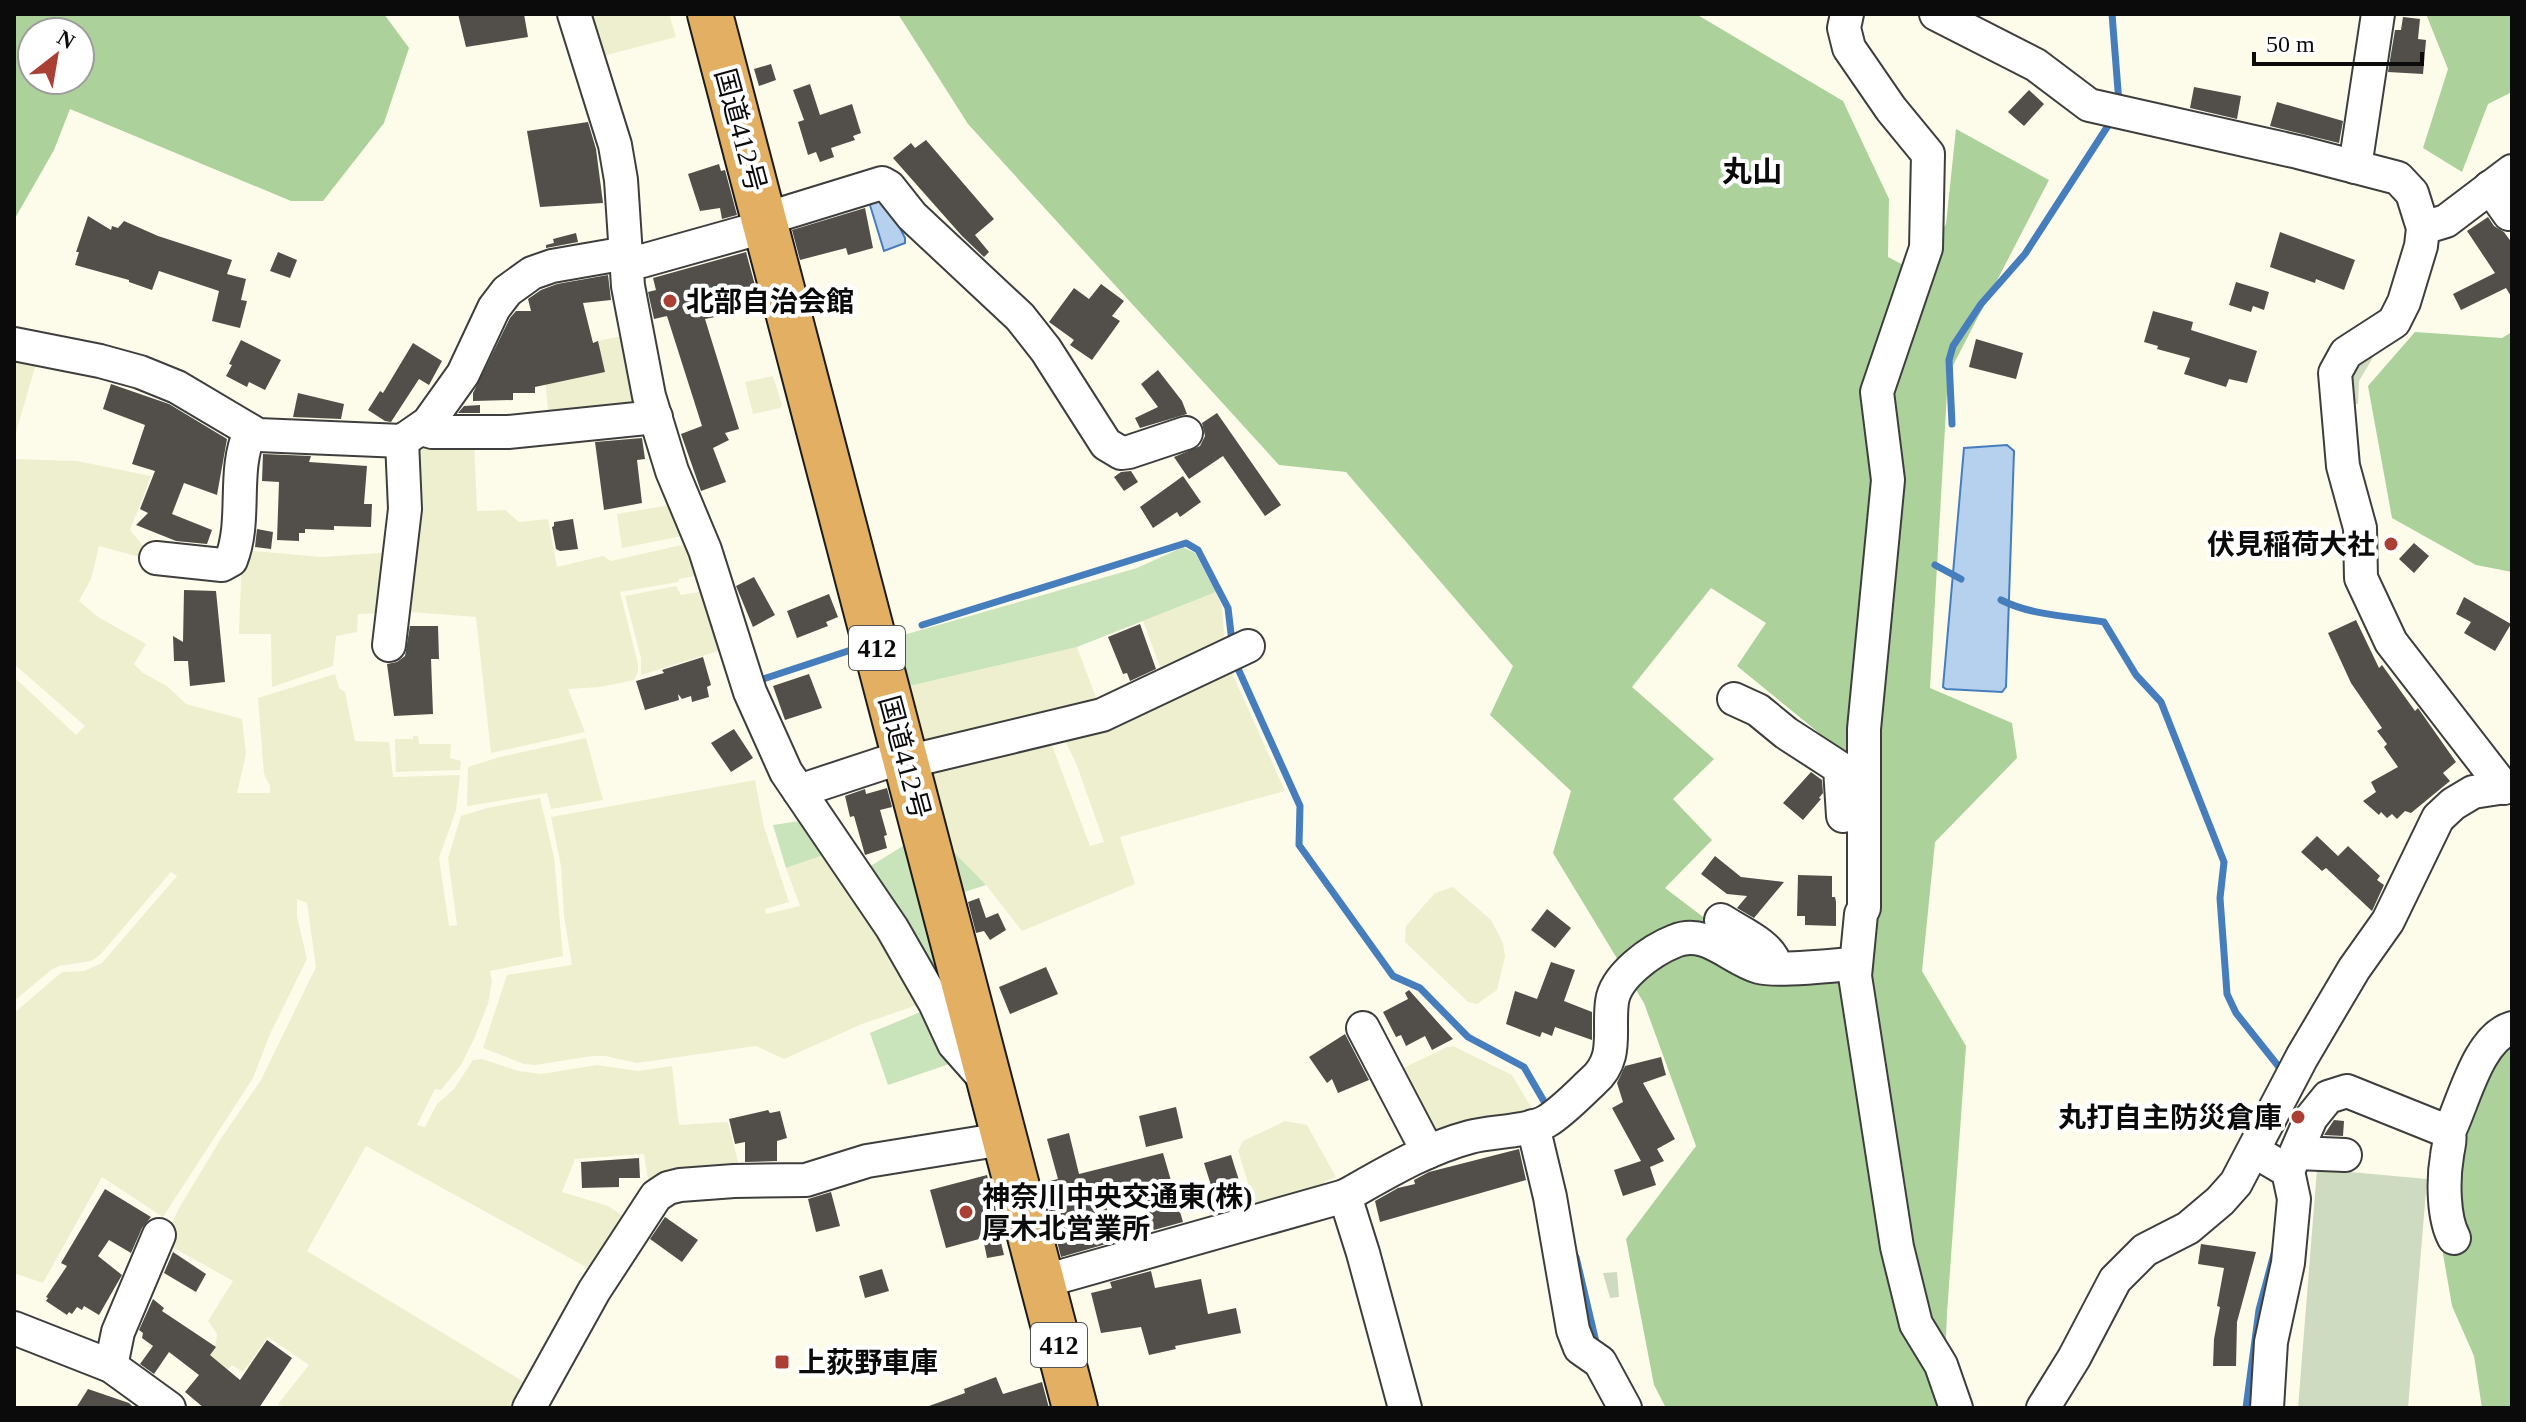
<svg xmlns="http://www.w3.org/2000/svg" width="2526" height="1422" viewBox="0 0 2526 1422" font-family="'Times New Roman','Noto Sans JP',serif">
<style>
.farmland{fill:#eeefcf}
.green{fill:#c9e3ba}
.forest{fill:#acd19b;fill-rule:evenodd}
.cemetery{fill:#cfdbc0}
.water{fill:#b6d1ee;stroke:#467dbc;stroke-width:2}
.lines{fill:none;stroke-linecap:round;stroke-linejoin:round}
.stream{stroke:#467dbc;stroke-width:7}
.building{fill:#524e49}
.minor-casing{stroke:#3e3e3e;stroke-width:36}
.highway-casing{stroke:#1c1c1c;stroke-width:48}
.minor{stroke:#fff;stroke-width:32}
.highway{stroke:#e3af63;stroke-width:44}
.poi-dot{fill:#aa3f34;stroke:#fff;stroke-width:3}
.labels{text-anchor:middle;stroke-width:8;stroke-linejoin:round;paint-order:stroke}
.shield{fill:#fff;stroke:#545454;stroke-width:2}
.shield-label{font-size:26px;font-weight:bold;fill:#0b0b0b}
.street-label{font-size:28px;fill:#0b0b0b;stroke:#fff}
.poi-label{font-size:28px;font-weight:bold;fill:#0b0b0b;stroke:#fff;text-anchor:start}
.neighbourhood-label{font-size:30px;font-weight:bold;fill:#0b0b0b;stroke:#fff}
</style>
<rect width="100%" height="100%" fill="#fdfceb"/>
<g class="farmland">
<polygon points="583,14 669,14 676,37 595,58"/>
<polygon points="627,335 645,413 549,423 543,352"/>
<polygon points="14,353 38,357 14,439"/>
<polygon points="773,376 782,405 780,408 753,414 745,382"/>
<polygon points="474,438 477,511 505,510 519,522 548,519 557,567 603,556 611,561 686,544 701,575 679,579 678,582 620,592 638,664 638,672 634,680 600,687 568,689 585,732 491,753 476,617 397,611 410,444"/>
<polygon points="14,459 77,461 151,476 130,530 149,553 147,559 99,546 91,579 79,601 98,617 146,644 134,664 143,673 167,686 186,704 242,719 246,754 237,793 270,793 270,786 264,774 258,698 335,674 339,688 345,692 355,741 389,742 393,777 460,775 456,810 439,858 449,926 457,925 448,858 461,816 487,808 540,798 554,857 563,956 490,971 492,981 488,1004 474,1039 461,1065 441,1090 435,1089 417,1125 425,1127 437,1104 454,1089 473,1060 482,1059 518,1071 541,1074 597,1065 638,1071 672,1066 679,1125 728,1122 741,1174 650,1194 644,1154 575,1159 562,1192 608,1206 631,1221 597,1273 366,1146 307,1251 534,1388 523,1408 284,1408 278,1404 309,1365 268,1337 243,1372 232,1365 227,1371 206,1358 216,1343 217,1334 208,1321 233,1281 163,1242 179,1208 222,1137 261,1080 316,967 307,903 297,899 297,917 307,959 270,1034 253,1078 163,1217 102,1177 43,1283 14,1273 14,1013 62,972 84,971 102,963 177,876 171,872 100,955 91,961 59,966 51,970 14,1001 14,677 76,735 85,726 14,664"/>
<polygon points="676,504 687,535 622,548 617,514"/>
<polygon points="242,550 322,557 395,552 384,613 358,614 357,632 336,636 333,666 272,687 271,634 239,634"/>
<polygon points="676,586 681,595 710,590 728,648 641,675 641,658 625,596"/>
<polygon points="1216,592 1222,607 1225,648 1164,677 1143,621"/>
<polygon points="1077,647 1100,708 919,750 905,687"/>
<polygon points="1228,664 1285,791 1120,837 1135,884 1022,931 986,885 945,843 925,769 1047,732 1090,846 1104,842 1076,763 1061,732"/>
<polygon points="413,736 418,736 419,744 451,744 450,758 461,761 460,770 396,772 395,739 413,739"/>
<polygon points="586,738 603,800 551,809 547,793 467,806 468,767 500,757"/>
<polygon points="755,780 764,827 789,902 765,909 766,914 800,906 786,868 835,851 926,1002 862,1024 784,1059 756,1046 637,1063 605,1056 592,1056 535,1065 524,1064 483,1048 507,975 572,965 564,916 561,866 551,817"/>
<polygon points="1453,887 1491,920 1503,943 1505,957 1497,990 1477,1004 1468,1002 1405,942 1406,926 1435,893"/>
<polygon points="1453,1046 1512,1075 1531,1107 1503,1120 1429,1142 1393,1073 1447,1047"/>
<polygon points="1285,1121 1307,1125 1336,1177 1324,1182 1324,1190 1256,1208 1238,1151 1243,1141"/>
</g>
<g class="green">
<polygon points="1183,547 1195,553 1216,592 1077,647 905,687 893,638 1137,568"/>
<polygon points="813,819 835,851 786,868 773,825"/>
<polygon points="911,841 943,973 927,977 864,870"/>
<polygon points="945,843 986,885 958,894"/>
<polygon points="930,1008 955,1062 888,1085 870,1033"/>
</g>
<g class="forest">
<path d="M14 14H384L409 48 384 123 323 201H291L70 109 54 150 14 220ZM32 32H80V80H32Z"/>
<path d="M898 14H1696L1843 101 1889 199 1888 257 1917 272 1946 224 1956 129 2049 180 1948 375 1930 688 2012 723 2017 758 1935 842 1922 971 1966 1046 1947 1313 1943 1408H1666L1654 1385 1626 1239 1696 1146 1644 1003 1553 853 1571 791 1490 715 1513 666 1346 472 1279 465 968 124ZM1711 588 1766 623 1737 666 1846 755V952L1761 961 1665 888 1712 840 1673 799 1714 759 1632 687Z"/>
<polygon points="2426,14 2512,14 2512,92 2488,104 2462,172 2423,148 2448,69"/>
<polygon points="2415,332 2502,338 2512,332 2512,572 2476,565 2392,518 2368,386"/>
<polygon points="2512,1047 2512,1408 2482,1408 2474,1356 2452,1306 2441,1242 2459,1129 2480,1075"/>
</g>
<g class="cemetery">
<polygon points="2375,354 2359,381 2358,404 2344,404 2348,362"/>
<polygon points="2317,1169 2427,1179 2408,1408 2298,1408"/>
<polygon points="1617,1272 1619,1297 1610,1298 1603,1273"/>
</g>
<g class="water">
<polygon points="866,192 883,194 905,238 905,243 884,251"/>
<polygon points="2007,445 2014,451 2006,687 2002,692 1946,689 1943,687 1964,448"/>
</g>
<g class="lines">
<g class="stream">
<polyline points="2112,14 2119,103"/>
<polyline points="1952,424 1949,360 1953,346 1981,304 2025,254 2113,118"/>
<polyline points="1935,565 1961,579"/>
<path d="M2001 600C2033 616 2069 616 2104 622L2136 675 2161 702 2224 862 2220 898 2227 994 2236 1013 2279 1067"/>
<polyline points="922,625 1186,543 1198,550 1228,608 1232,642"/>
<polyline points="1235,662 1300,806 1299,845 1393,976 1420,988 1468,1037 1524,1067 1545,1103"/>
<polyline points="758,673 760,680 857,648"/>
<polyline points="1576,1257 1596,1342"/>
<polyline points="2246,1408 2259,1310 2275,1250"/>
</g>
</g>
<g class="building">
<polygon points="458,14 524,14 528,37 466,47"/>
<polygon points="2403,17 2420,19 2418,39 2426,40 2423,74 2388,72 2395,30 2401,30"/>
<polygon points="771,64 776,80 759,86 754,69"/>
<polygon points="810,84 820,115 852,104 861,133 853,136 855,140 831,148 834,157 820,162 816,152 808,155 798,122 804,120 793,90"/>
<polygon points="2194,87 2241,96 2237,119 2190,108"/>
<polygon points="2029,90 2044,104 2024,126 2008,112"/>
<polygon points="2277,102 2343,121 2339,143 2270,126"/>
<polygon points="588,122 596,149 603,203 540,207 527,131"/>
<polygon points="926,140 994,219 975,235 989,252 984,257 962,236 893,158 911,143 915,148"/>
<polygon points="719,164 721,171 725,170 737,215 722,219 720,208 700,211 688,174"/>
<polygon points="865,208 873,248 848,255 846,248 800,260 792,230"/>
<polygon points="88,216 111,230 112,226 118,228 124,221 158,236 232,260 227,274 246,279 241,300 247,301 240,328 212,321 219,291 159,271 152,290 129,282 129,280 75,265 79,252 76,252"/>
<polygon points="2488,217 2494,226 2504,232 2512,243 2512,298 2506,288 2461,310 2453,294 2495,273 2467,231"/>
<polygon points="2280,232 2355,260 2344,290 2316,279 2315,283 2270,267"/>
<polygon points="576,233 578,242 546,248 546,245 554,243 553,239"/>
<polygon points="278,252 297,260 290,278 270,271"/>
<polygon points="746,252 756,289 720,299 725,315 705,319 739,429 725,433 729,440 713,448 726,482 701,491 681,434 702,426 667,316 654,319 648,292 656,290 653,278"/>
<polygon points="608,275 611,300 583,303 593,343 598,341 605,372 535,387 535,393 513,393 513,400 473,401 473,393 510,318 516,311 531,311 528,299 541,290 557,284"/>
<polygon points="2236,282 2269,292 2264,310 2253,306 2251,312 2229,305"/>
<polygon points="1101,284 1124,301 1112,316 1120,321 1092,360 1070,345 1074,340 1049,322 1074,288 1089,299"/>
<polygon points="2153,311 2193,322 2191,330 2257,351 2247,383 2229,379 2226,387 2184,374 2190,358 2157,349 2158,346 2144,342"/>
<polygon points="1976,339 2023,353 2016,379 1969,367"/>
<polygon points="241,340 281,360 265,390 249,382 247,387 226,376 232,365 229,364"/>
<polygon points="413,343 442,361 429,385 419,379 391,422 385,421 368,410 380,391 383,393"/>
<polygon points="1158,370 1182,401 1187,414 1140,428 1135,418 1158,407 1141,384"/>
<polygon points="111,384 169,404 227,439 217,495 184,483 172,514 212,530 207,544 176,541 136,525 148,513 140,509 155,471 132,464 145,425 103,409"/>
<polygon points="298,393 344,404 341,419 293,417"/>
<polygon points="480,405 480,413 458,413 464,406"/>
<polygon points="1217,413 1281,505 1265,516 1223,456 1189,479 1174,457 1200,446 1205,436 1202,423"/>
<polygon points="642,438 645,459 637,460 642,503 604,510 595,442"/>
<polygon points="263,454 311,456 309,462 367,466 364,504 372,504 371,527 334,526 334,530 305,529 305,533 299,533 299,541 277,540 279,482 262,481"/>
<polygon points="1131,471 1138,482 1124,491 1114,477 1121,472"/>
<polygon points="1183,476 1201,502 1180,517 1177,512 1153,528 1140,507"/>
<polygon points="573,519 578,549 560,551 556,549 552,527 554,526 554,522"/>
<polygon points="257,529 273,532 271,549 255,547"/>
<polygon points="2414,543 2429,556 2414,573 2399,559"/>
<polygon points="754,577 775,615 753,627 736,586"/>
<polygon points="184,590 216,591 225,682 190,686 188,661 174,661 173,636 183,642"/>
<polygon points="829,594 838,617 826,622 828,626 797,638 787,611"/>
<polygon points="2464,597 2511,624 2495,651 2464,633 2471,622 2456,614"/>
<polygon points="2356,620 2379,668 2382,665 2415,711 2418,708 2456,762 2443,773 2450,781 2411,813 2405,811 2397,819 2392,814 2387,818 2381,812 2379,815 2363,801 2376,792 2371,782 2398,767 2384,747 2387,744 2377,731 2382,728 2351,683 2328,633"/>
<polygon points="1140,624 1156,669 1130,681 1127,673 1123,674 1108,637"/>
<polygon points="410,626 438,626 439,659 431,659 433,714 394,716 387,664 397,662 405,656"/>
<polygon points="703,657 711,685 707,687 709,697 692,702 691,696 682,699 678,694 679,700 645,710 636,681 664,673 662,670"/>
<polygon points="809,674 822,708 785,720 773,686"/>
<polygon points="734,729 753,758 731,772 711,743"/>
<polygon points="1811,772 1822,780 1823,793 1819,798 1821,799 1803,820 1783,803"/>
<polygon points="887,788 892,807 880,810 887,835 884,836 887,848 865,855 854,816 850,817 845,796 865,789 866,794"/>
<polygon points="2317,836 2338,856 2348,846 2380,876 2377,880 2384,885 2372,911 2326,868 2322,871 2301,852"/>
<polygon points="1715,856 1741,877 1784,882 1754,918 1737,908 1747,896 1727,894 1701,874"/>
<polygon points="1798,875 1832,876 1832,897 1835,897 1836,902 1836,926 1805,925 1805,916 1797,916"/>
<polygon points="979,898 986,918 998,913 1006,930 990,940 984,931 976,933 968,902"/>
<polygon points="1547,909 1571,928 1555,948 1531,930"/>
<polygon points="1551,962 1575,970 1564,1001 1592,1012 1592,1040 1555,1027 1552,1036 1542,1032 1540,1037 1506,1024 1515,991 1537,999"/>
<polygon points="1046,967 1058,994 1010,1014 999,987"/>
<polygon points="1409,990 1442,1027 1453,1039 1432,1050 1425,1036 1406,1046 1401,1035 1396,1037 1383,1012 1408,999 1405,993"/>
<polygon points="1345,1034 1369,1080 1338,1093 1332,1079 1327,1083 1309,1057"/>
<polygon points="1661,1057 1666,1075 1643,1083 1675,1139 1657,1149 1664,1161 1650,1167 1656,1185 1623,1196 1614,1170 1641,1161 1612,1108 1623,1102 1617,1083 1625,1066"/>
<polygon points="1176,1107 1183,1138 1146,1147 1139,1116"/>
<polygon points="768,1110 770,1113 780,1111 787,1138 777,1141 777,1161 745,1162 745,1142 735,1144 729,1119"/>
<polygon points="2334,1120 2344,1121 2343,1136 2324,1135"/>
<polygon points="1069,1133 1079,1174 1163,1153 1183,1222 1154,1230 1153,1228 1149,1229 1137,1184 1104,1193 1113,1242 1061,1257 1042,1183 1058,1179 1047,1139"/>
<polygon points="1519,1149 1526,1180 1380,1222 1375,1201 1398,1188 1415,1184 1414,1180 1429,1172"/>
<polygon points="1231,1155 1242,1190 1215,1198 1204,1163"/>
<polygon points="639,1158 640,1178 619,1178 619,1187 582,1188 581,1162"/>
<polygon points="987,1175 1002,1233 999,1234 1004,1255 987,1258 983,1238 946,1248 930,1190"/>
<polygon points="105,1189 151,1217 142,1228 131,1253 109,1240 98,1256 122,1275 99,1315 84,1306 82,1310 77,1307 72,1314 69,1312 67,1315 46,1301 48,1298 46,1297 67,1266 61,1263"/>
<polygon points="831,1192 840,1226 816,1232 808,1199"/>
<polygon points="665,1217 698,1240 682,1262 650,1239"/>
<polygon points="2201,1244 2256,1252 2237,1322 2236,1366 2213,1366 2214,1339 2220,1307 2217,1306 2224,1268 2198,1264"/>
<polygon points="173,1252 206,1274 196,1292 164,1273"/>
<polygon points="882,1269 889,1291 865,1298 859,1276"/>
<polygon points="1151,1271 1155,1288 1201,1279 1208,1314 1236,1308 1241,1333 1175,1346 1176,1349 1149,1355 1141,1327 1101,1333 1091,1293 1112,1288 1110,1282"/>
<polygon points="153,1299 164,1308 162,1311 216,1347 210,1355 240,1380 267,1340 292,1358 259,1408 204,1408 185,1392 199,1375 169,1352 154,1374 140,1364 153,1346 142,1338 143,1333 139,1330"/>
<polygon points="996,1377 1003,1394 1042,1382 1049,1408 929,1408 929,1406 965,1393 964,1389"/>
<polygon points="88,1389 129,1403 134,1408 76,1408"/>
</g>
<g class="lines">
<g class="minor-casing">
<g id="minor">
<polyline points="574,14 615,145 621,180 628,286 649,396 672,471 705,550 750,692 786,772 892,928 935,1003 954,1044 985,1079"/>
<polyline points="1847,14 1844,28 1849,48 1891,109 1928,154 1926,248 1877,392 1888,480 1864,729 1864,908 1861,914 1855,976 1897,1247 1916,1324 1941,1365 1956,1408"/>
<polyline points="1936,14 2036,65 2089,105 2298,152 2398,178 2412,193 2423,228 2421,246 2404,302 2394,322 2346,353 2335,373 2343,466 2360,528 2361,578 2391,642 2504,788"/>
<polyline points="2355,167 2378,14"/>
<polyline points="2490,187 2509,214"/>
<polyline points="765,219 882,183 889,187 912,216 1020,317 1046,350 1106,444 1121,453 1129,452 1186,433"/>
<polyline points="2423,228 2446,221 2512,171"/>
<polyline points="14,344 100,361 140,372 177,387 258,435 402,441 428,423 463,374 494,308 507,291 532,273 552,266 615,255 642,261 767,226"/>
<polyline points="421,429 432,432 508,432 656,417"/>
<path d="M156 558 222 565 231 560C247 520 232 471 250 432"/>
<polyline points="389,645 405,509 402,441"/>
<polyline points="1734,699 1758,710 1786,733 1840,768 1843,816"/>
<polyline points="799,791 905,756 923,758 1102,715 1248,646"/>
<path d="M1721 920C1737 931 1772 945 1775 965"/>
<polyline points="1363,1028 1428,1152"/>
<polyline points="1533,1126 1550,1197 1573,1330 1580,1348 1600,1362 1625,1408"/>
<polyline points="2254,1151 2288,1171 2294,1199 2288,1263 2271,1342 2267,1408"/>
<polyline points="2297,1153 2345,1155"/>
<polyline points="2288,1171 2311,1118 2328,1097 2347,1091 2449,1132"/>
<path d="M1345 1196C1386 1173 1425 1149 1470 1137 1492 1131 1529 1132 1547 1121 1563 1111 1579 1094 1593 1081 1619 1058 1608 1032 1612 1002 1615 976 1652 950 1675 941 1706 928 1731 959 1759 967 1777 972 1833 965 1855 964"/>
<path d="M2454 1238C2443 1218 2443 1179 2447 1156 2448 1146 2451 1142 2449 1132 2464 1101 2478 1038 2512 1028"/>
<polyline points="1041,1282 1345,1196 1363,1253 1405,1408"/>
<polyline points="14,1328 111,1366 169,1408"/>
<polyline points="111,1366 118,1332 159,1235"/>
<polyline points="529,1408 594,1291 656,1196 668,1188 680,1185 734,1181 806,1180 867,1161 1003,1139"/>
<polyline points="2043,1408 2074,1358 2115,1280 2145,1250 2188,1228 2220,1201 2236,1183 2302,1057 2354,969 2388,921 2438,818 2453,804 2473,792 2512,786"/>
</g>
</g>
<g class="highway-casing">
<polyline id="highway" points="710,14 1075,1408"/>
</g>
<use href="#minor" class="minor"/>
<use href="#highway" class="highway"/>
</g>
<g class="poi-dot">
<circle cx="670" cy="301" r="8"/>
<circle cx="2391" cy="544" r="8"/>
<circle cx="2298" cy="1117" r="8"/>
<circle cx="966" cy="1212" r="8"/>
<rect x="774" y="1354" width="16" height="16" rx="4"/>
</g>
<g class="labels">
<g class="shield">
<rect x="849" y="626" width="56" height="44" rx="6"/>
<rect x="1031" y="1323" width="56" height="44" rx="6"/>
</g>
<g class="shield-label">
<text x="877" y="657">412</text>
<text x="1059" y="1354">412</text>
</g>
<g class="street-label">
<text transform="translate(741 130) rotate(75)" y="10">国道412号</text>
<text transform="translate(905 757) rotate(75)" y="10">国道412号</text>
</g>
<g class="poi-label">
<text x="686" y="311">北部自治会館</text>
<text x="2375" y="554" text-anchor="end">伏見稲荷大社</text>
<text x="2282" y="1127" text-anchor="end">丸打自主防災倉庫</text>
<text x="982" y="1206">神奈川中央交通東(株)<tspan x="982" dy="32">厚木北営業所</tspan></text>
<text x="798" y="1372">上荻野車庫</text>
</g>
<g class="neighbourhood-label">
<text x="1752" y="182">丸山</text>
</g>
</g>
<rect width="2526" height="1422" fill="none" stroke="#0b0b0b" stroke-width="32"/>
<g transform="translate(56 56) rotate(31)"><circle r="38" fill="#ffffff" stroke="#9d9d9d" stroke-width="2"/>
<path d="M0-6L14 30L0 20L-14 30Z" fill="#aa3f34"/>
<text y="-12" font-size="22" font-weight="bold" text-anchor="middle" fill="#0b0b0b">N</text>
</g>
<path d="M2254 52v12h168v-12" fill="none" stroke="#0b0b0b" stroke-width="4"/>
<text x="2266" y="52" font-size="24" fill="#0b0b0b" stroke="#ffffff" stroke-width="6" paint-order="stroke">50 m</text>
</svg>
